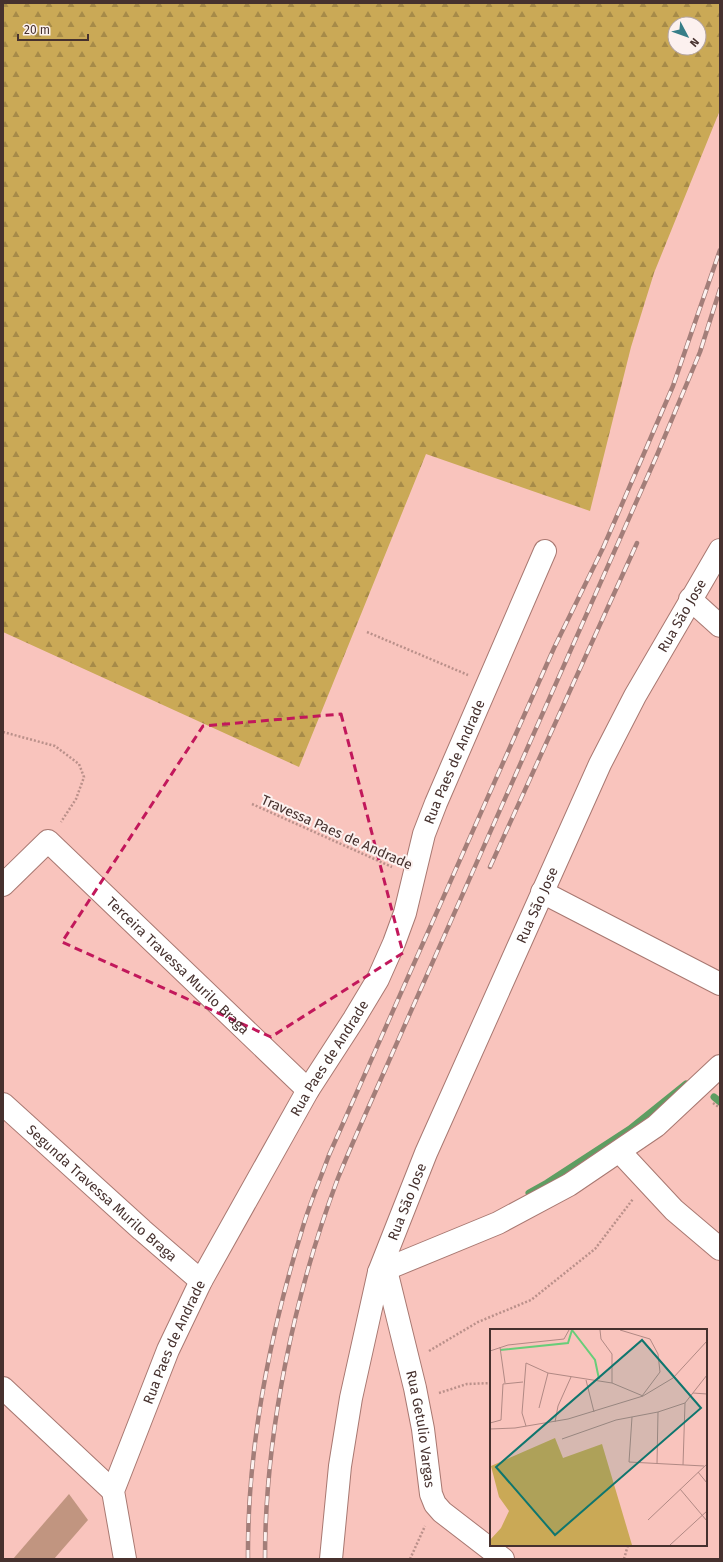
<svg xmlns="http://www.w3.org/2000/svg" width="723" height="1562" viewBox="0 0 723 1562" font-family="'Fira Sans',sans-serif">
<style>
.forest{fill:url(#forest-firs);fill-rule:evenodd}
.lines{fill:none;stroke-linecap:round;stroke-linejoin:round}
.stream{stroke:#5e9e62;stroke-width:7}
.building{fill:#c19580}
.minor-casing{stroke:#a87871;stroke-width:24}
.path{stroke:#ba908a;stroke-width:2.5;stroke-dasharray:2 2;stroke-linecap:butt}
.minor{stroke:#fff;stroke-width:22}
.rail-casing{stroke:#a37e79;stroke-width:4.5}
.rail{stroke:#fcf1ef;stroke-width:3;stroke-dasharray:9;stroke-linecap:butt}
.marked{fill:none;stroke:#c2185b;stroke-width:3;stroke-dasharray:8 5;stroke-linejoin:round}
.labels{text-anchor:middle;stroke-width:4;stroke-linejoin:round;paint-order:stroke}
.street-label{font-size:14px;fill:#46312e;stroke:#fcf1ef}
.inset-river{fill:none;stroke:#68cd79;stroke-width:2}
.inset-road{fill:none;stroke:#b18984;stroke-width:1}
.view{fill:#0f766e;fill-opacity:0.15;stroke:#0f766e;stroke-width:2}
.inset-edge{fill:none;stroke:#46312e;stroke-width:2}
</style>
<defs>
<pattern id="forest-firs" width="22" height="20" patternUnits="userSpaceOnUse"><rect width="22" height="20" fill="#caa956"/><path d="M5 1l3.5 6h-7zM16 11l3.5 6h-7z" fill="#a68a48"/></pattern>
</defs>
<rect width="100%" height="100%" fill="#f9c4bd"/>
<path class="forest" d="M3 3H720V110L654 273 631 347 590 511 426 454 299 767 3 632ZM675 24H699V48H675Z"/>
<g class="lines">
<g class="stream">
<polyline points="714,1097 720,1102"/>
<polyline points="529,1193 547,1183 630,1129 686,1084"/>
</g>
</g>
<polygon class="building" points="69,1494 88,1520 54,1559 13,1559"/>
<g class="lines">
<g class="minor-casing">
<g id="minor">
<polyline points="690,599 720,626"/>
<path id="s1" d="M3 885 48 841 308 1090"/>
<polyline points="542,892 720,984"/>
<path id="s2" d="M3 1104 142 1230 201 1281"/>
<polyline points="620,1152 674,1210 720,1249"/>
<path id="s3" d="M386 1270 415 1388 423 1429 431 1494 435 1504 442 1512 503 1559"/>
<polyline points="379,1272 498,1223 569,1185 656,1126 720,1066"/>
<polyline points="3,1388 113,1491"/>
<path id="s4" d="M125 1559 113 1491 168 1350 201 1281 308 1090 354 1019 378 979 394 943 405 913 424 834 436 803 545 551"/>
<path id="s5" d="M331 1559 340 1466 351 1398 379 1272 426 1153 600 764 635 696 720 550"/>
</g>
</g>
<g class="path">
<polyline points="367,632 468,675"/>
<polyline points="3,732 55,746 79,764 84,777 76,799 61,822"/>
<polyline points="252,804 392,867"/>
<polyline points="713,1103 720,1108"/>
<polyline points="429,1351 478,1322 531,1300 595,1249 633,1199"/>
<polyline points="439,1393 467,1384 491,1383"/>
<polyline points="410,1559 425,1526"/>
<polyline points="624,1559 628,1545"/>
</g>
<use href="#minor" class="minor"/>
<g class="rail-casing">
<g id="rail">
<polyline points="490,867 637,543"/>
<path d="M248 1559C247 1450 270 1334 302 1230 309 1205 320 1180 329 1155L554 648 603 548 642 458 673 386 720 250"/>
<path d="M265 1559C265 1434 294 1295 338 1178 349 1151 361 1124 373 1097L657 455 700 352 720 289"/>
</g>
</g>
<use href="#rail" class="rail"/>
</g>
<path class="marked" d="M341 714 403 953 271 1037 62 942 203 726Z"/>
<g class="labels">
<g class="street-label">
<text dy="5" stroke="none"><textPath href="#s5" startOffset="1015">Rua São Jose</textPath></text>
<text dy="5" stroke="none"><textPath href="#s4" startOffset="878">Rua Paes de Andrade</textPath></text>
<text transform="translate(337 832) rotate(24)" y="5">Travessa Paes de Andrade</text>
<text dy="5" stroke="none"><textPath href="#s5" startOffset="691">Rua São Jose</textPath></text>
<text dy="5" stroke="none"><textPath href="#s1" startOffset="243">Terceira Travessa Murilo Braga</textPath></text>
<text dy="5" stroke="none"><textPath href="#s4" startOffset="554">Rua Paes de Andrade</textPath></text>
<text dy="5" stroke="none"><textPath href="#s2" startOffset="133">Segunda Travessa Murilo Braga</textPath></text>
<text dy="5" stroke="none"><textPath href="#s5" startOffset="367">Rua São Jose</textPath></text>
<text dy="5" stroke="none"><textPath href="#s4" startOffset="230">Rua Paes de Andrade</textPath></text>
<text dy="5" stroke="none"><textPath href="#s3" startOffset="163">Rua Getulio Vargas</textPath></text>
</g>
</g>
<g transform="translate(490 1329)">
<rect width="217" height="217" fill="#f9c4bd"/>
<path d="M65 109 73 129 112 115 142 216H0V211L11 199 19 182 9 168 1 137Z" fill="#caa956"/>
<path class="inset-river" d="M82 1 105 31 109 50M10 21 78 14 82 1"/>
<path class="inset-road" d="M110 1 111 10 122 25V54M130 1 160 10 168 25 170 43 152 67M10 18 15 54M0 22 18 16 74 10 79 1M96 51 104 83M203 64 217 65M49 79 58 44M142 88 139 133 214 137M65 93 68 77 81 48M0 94 11 91 13 55 33 53M36 97 32 84 36 34 58 44 122 54 153 67M0 100 25 99 78 90 153 67 183 49 217 12M72 110 126 91 168 83 195 74 217 46M167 135 168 83M193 136 195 74M208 143 217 154M190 160 217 192M158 191 217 135M180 216 217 182"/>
<path class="view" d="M152 11 211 79 65 206 6 138Z"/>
<rect width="217" height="217" class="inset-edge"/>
</g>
<rect width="723" height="1562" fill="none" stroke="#46312e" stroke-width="8"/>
<g transform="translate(687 36) rotate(131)"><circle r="19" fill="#fcf1ef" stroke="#b3a4a2"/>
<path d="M0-3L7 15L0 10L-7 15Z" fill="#377e88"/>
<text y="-6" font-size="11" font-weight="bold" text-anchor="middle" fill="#46312e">N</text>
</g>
<path d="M18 34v6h70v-6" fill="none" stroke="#46312e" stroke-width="2"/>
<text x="24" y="34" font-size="12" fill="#46312e" stroke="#fcf1ef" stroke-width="3" paint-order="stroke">20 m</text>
</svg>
